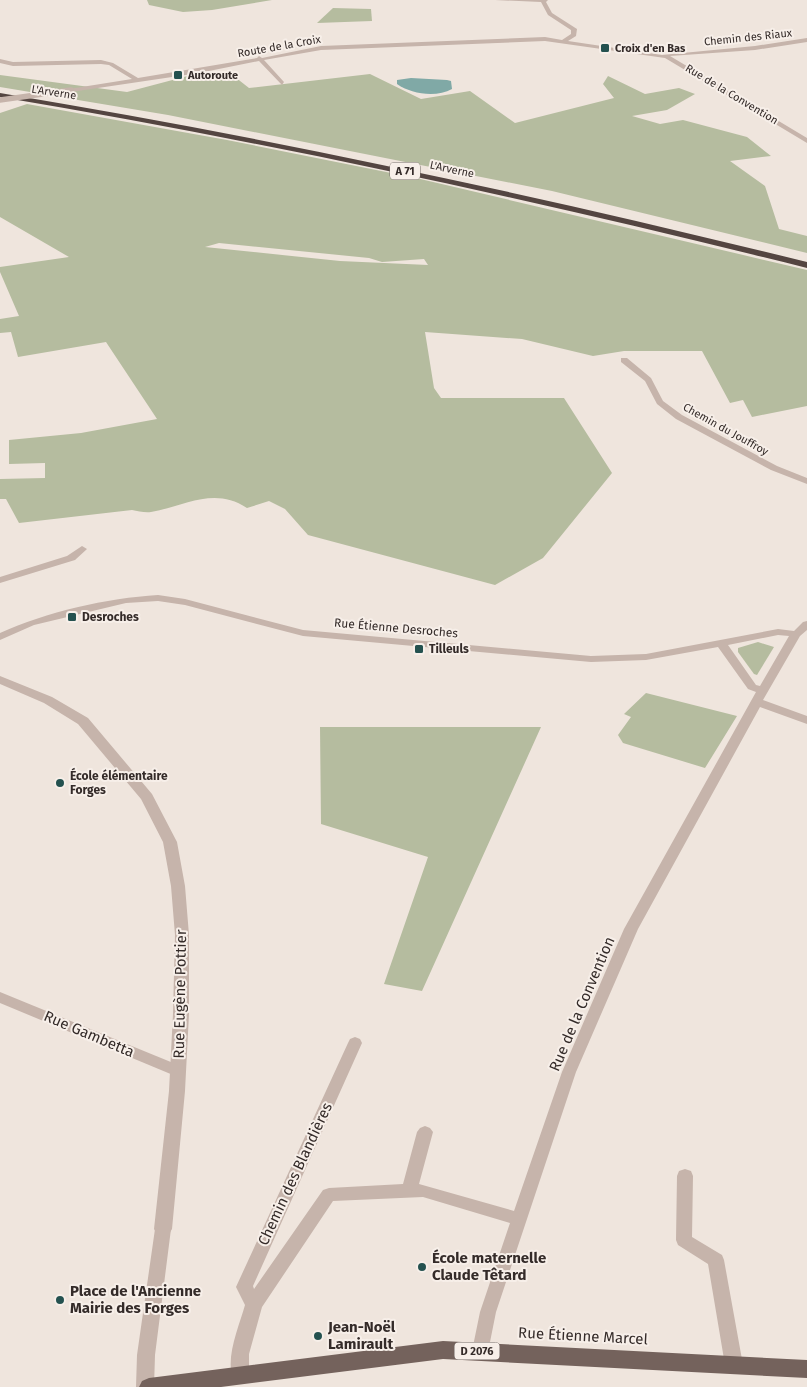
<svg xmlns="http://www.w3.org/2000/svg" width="807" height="1387" viewBox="0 0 807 1387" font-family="'Fira Sans',sans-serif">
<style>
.green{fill:#b5bc9f;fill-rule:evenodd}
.water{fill:#80a9a6}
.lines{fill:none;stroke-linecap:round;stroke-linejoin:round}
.minor{fill:#c6b4ab;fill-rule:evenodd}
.tertiary{fill:#c6b4ab;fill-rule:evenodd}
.primary{fill:#74625c;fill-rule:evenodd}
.motorway{fill:#544541;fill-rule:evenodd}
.minor-bridge{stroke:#c6b4ab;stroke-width:5.5}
.poi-dot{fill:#24514f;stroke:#f7efe9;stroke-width:2}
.labels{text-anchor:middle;stroke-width:4;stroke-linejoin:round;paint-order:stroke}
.far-street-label{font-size:11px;fill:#342b29;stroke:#f7efe9}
.far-poi-label{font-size:11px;font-weight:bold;fill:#342b29;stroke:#f7efe9;text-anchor:start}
.shield{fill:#f7efe9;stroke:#6e6663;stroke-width:1}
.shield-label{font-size:11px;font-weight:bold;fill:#342b29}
.poi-label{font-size:12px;font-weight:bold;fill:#342b29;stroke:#f7efe9;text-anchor:start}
.street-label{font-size:12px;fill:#342b29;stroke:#f7efe9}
.near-street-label{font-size:15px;fill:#342b29;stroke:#f7efe9}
.near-poi-label{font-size:15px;font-weight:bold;fill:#342b29;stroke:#f7efe9;text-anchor:start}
</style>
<rect width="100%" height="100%" fill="#efe5dd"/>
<g class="green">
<polygon points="147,0 272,0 212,10 183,12 149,5"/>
<polygon points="333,8 371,9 372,21 317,23"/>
<polygon points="199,73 207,80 235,77 249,88 370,74 421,99 470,91 515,123 614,98 603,84 608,76 645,94 679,88 695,94 667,110 632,116 660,124 683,120 747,137 771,156 730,161 765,186 779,229 807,236 807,253 552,191 168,115 0,87 0,75 127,92"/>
<path d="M27 104 227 140 416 178 807 270V406L752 417 743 400 730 403 702 351H624L593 356 522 339 425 332 434 388 441 398H564L612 473 543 558 495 585 308 535 285 509 269 501 247 508C214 486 185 506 151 512 145 513 138 511 132 510L19 523 6 499H0V479L45 478V463L9 464V440L81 433 157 419 106 342 18 357 11 332 0 333V319L19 316 0 272V267L69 257 0 217V113ZM219 243 369 258 382 262 424 259 428 265 340 261 205 247Z"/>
<polygon points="758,642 774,647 757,675 754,674 738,652 738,648"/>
<polygon points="646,693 737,716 705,768 623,743 618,735 631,717 624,714"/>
<polygon points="320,727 541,727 422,991 384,984 428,857 321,824"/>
</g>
<path class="water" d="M411 78 447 80 451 81 452 89C436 98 411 94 397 84V80Z"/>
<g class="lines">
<g class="minor">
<polygon points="495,0 548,0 546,2 552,13 577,29 576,36 568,41 662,55 755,46 807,38 807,42 755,50 670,56 807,138 807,143 665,58 545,41 321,50 264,60 284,82 282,85 259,61 199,73 71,92 69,89 132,79 109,65 101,64 13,66 0,63 0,59 13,62 101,60 113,63 138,78 257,58 259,56 262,58 321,46 545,37 562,40 571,34 571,30 548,15 541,2"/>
<polygon points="621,358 627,358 651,378 663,401 682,415 777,466 807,478 807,484 771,470 676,419 657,404 645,381 621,362"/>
<polygon points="82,546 87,549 75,560 0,583 0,577 67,556"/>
<path d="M158 595 185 599 303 630 591 656 646 654 778 629 794 631 803 622 807 621V630L800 636 763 700 807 716V724L760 707 638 929 576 1072 496 1312 487 1357 481 1359 475 1357 472 1351 480 1312 510 1223 423 1197 333 1201 262 1307 249 1354V1376L246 1382 240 1384 234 1382C224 1359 239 1327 245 1305L236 1287 348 1043 350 1039 355 1037 360 1039 362 1043 253 1286 254 1289 323 1190 329 1188 403 1184 417 1132 420 1128 425 1126 430 1128 433 1132 419 1184 514 1211 562 1072 624 929 756 692 748 689 718 647 646 660 591 662 303 636 185 605 158 601 126 603 34 625 0 640V633C46 612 107 598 158 595ZM778 635 789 636 760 686 756 685 728 645Z"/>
<polygon points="0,992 183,1067 185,1071 183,1075 178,1077 173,1075 0,1003"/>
<polygon points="685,1169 691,1171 693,1176 692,1237 722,1255 724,1260 743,1365 740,1371 734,1373 728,1371 725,1365 708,1264 678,1245 676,1240 677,1176 679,1171"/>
<polygon points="163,1222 169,1224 171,1229 155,1355 154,1387 136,1387 137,1355 155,1229 157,1224"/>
</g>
<polygon class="tertiary" points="0,676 52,697 88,718 152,794 177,842 185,886 189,935 189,1014 185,1091 172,1229 169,1234 163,1237 157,1234 154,1229 169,1091 173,1014 175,935 171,886 163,842 141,799 78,724 44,703 0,684"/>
<polygon class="primary" points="443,1341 807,1360 807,1378 443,1359 221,1387 139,1387 142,1381 149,1378"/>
<path class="motorway" d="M0 93C271 138 540 196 807 262V268C540 201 272 143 0 97Z"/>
<polyline class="minor-bridge" points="0,100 71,90"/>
</g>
<g class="poi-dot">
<rect x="600" y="43" width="10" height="10" rx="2.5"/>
<rect x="173" y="70" width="10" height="10" rx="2.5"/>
<rect x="67" y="612" width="10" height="10" rx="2.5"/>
<rect x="414" y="644" width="10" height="10" rx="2.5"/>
<circle cx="60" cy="783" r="5"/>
<circle cx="422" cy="1267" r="5"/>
<circle cx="60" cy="1300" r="5"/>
<circle cx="318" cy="1336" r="5"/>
</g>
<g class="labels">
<g class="far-street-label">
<text transform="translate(748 37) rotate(-6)" y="4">Chemin des Riaux</text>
<text transform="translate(279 46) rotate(-10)" y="4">Route de la Croix</text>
<text transform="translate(54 92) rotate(9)" y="4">L'Arverne</text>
<text transform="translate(732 94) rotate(31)" y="4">Rue de la Convention</text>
<text transform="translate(452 169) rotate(12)" y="4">L'Arverne</text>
<text transform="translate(726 429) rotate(29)" y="4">Chemin du Jouffroy</text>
</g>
<g class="far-poi-label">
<text x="615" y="52">Croix d'en Bas</text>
<text x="188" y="79">Autoroute</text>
</g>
<g class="shield">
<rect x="390" y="162.5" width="30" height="17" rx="4"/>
<rect x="454.5" y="1342.5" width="45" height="17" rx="4"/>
</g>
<g class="shield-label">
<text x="405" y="175">A 71</text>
<text x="477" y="1355">D 2076</text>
</g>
<g class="poi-label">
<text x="82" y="621">Desroches</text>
<text x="429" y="653">Tilleuls</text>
<text x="70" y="780">École élémentaire<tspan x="70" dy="14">Forges</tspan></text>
</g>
<g class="street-label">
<text transform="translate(396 628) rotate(5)" y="4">Rue Étienne Desroches</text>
</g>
<g class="near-street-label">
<text transform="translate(180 994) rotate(-89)" y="5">Rue Eugène Pottier</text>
<text transform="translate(582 1004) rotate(-67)" y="5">Rue de la Convention</text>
<text transform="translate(89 1034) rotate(23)" y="5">Rue Gambetta</text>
<text transform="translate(295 1174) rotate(-65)" y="5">Chemin des Blandières</text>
<text transform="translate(583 1336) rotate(3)" y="5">Rue Étienne Marcel</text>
</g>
<g class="near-poi-label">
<text x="432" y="1263">École maternelle<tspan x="432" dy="17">Claude Têtard</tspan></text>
<text x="70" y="1296">Place de l'Ancienne<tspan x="70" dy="17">Mairie des Forges</tspan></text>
<text x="328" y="1332">Jean-Noël<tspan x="328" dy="17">Lamirault</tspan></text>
</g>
</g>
</svg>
